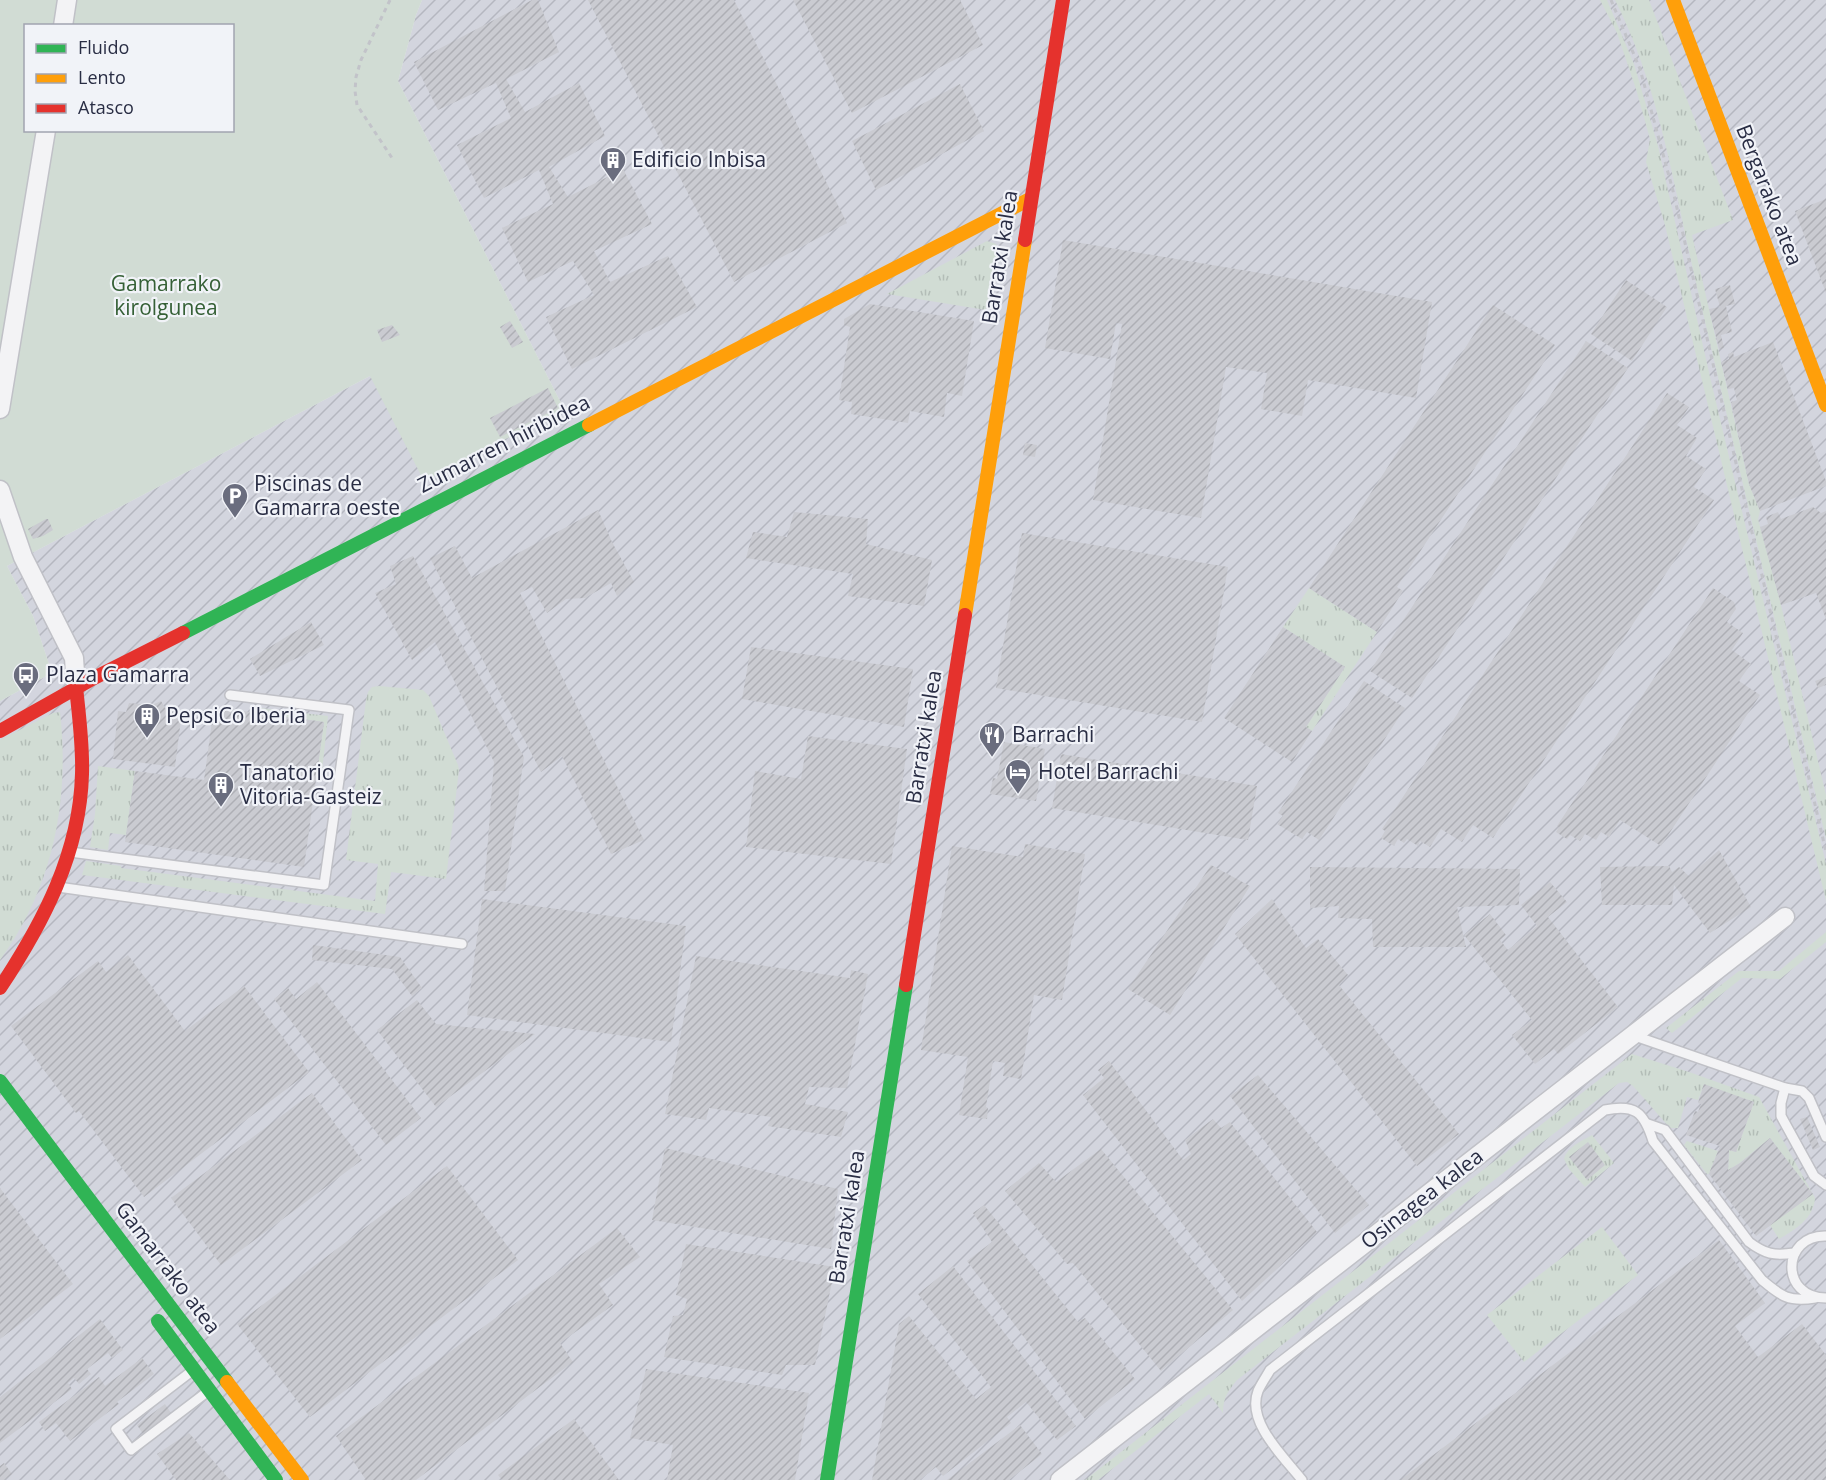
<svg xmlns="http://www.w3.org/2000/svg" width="1826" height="1480" viewBox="0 0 1826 1480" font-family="'Open Sans',sans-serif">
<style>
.industrial{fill:url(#industrial-furrows)}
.grass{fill:url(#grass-tufts)}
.park{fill:#d1dcd4;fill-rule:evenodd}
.building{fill:url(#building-hatch)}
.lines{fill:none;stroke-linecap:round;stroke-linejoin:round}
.lane-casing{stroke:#c0c1c7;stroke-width:12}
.street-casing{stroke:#c0c1c7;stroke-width:21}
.path{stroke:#c2c3c9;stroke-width:3;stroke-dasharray:4.5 4.5;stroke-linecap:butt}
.lane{stroke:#f3f3f5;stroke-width:9}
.street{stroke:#f3f3f5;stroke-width:18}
.fast{stroke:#30b455;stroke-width:14}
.slow{stroke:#ff9f0a;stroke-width:14}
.jam{stroke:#e5322d;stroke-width:14}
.labels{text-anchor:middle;stroke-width:4.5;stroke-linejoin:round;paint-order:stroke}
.poi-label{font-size:21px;fill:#292d44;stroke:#f1f3f8;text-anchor:start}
.street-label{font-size:21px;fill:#292d44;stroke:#f1f3f8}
.park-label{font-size:21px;fill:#356036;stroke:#f1f3f8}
</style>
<defs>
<pattern id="industrial-furrows" width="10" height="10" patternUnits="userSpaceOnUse" patternTransform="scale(1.5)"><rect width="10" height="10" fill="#d3d5de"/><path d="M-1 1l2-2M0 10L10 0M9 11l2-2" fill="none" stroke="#b5b7c0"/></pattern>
<pattern id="grass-tufts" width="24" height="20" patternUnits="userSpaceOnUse" patternTransform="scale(1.5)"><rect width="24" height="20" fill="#d1dcd4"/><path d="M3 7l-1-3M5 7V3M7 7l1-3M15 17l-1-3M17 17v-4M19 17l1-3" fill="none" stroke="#b3bdb7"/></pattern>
<pattern id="building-hatch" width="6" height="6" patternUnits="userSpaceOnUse" patternTransform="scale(1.5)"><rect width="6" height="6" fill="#cacbd1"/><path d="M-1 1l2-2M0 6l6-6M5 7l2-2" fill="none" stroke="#aeafb5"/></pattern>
</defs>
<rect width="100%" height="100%" fill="#e3e4e9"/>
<polygon class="industrial" points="422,0 1826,0 1826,1480 0,1480 0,701 52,673 33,616 7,566 370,376 564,409 398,81 416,15"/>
<g class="grass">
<polygon points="1600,0 1607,0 1634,64 1658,146 1710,377 1826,864 1826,901 1665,225 1646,162 1650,139 1636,89 1617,33"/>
<path d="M1615 0H1649L1733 220 1692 235 1749 484 1760 511 1758 519 1781 605 1826 795V839C1784 659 1742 480 1700 300 1676 200 1662 93 1615 0Z"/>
<polygon points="987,241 996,244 998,249 986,310 887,294"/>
<polygon points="1309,588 1377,632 1312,731 1306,727 1345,667 1283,627"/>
<polygon points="379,686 423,690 429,696 458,765 459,770 446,879 391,872 385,914 82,875 86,861 121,866 121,868 375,901 378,864 346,860 366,700 368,692 372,687"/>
<polygon points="252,707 328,716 322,772 317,771 324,722 251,712"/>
<path d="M60 712C70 800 53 887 0 960V740L53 713Z"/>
<polygon points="98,766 135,771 126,835 110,833 108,850 90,847 95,814"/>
<polygon points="1826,932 1826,942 1780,979 1742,978 1672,1033 1666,1028 1739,971 1779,971"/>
<path d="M1632 1054 1689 1072 1759 1097 1815 1198C1814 1218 1795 1230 1779 1239L1770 1225 1812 1193 1770 1138 1740 1163 1728 1170 1729 1150 1736 1152 1754 1102 1704 1085 1698 1100 1687 1097 1678 1128H1670L1633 1086 1627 1082 1619 1083 1237 1380C1228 1391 1223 1398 1223 1413L1209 1394 1098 1480H1085Z"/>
<path d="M1592 1135 1614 1163 1585 1187 1569 1169 1564 1159C1567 1147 1582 1141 1592 1135Z"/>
<polygon points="1687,1141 1718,1151 1709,1174 1707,1174 1684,1145"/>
<polygon points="1602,1227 1638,1275 1524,1362 1487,1315"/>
</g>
<path class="park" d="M0 0H422L416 15 398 81 564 409 424 481 370 376 7 566 33 616 52 673 0 701ZM26 26H232V130H26Z"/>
<g class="building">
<polygon points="532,0 538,0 559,52 506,79 525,112 579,83 605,136 549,167 568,197 623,169 652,224 594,251 610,282 668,256 697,307 572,369 546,317 594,295 573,261 528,282 502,228 553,204 539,170 484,198 457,145 511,118 496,83 438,110 414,62"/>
<polygon points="588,0 734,0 847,223 734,282"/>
<polygon points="793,0 960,0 983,45 852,113"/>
<polygon points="960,84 984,131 876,190 852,141"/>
<polygon points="1826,199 1826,293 1795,211"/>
<polygon points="1063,240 1432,302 1416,398 1308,380 1302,416 1261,409 1267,373 1226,367 1201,518 1093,500 1122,324 1116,323 1110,359 1045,348"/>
<polygon points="1626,280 1667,307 1632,361 1591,334"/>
<polygon points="1730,285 1735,304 1726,306 1732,332 1721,335 1724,348 1719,349 1709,309 1720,307 1715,289"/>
<polygon points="870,304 974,321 962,396 947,393 944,417 910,411 908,423 851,414 852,402 839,400 850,327 844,325 844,319"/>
<polygon points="1493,305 1555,345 1397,587 1403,591 1377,632 1309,588"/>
<polygon points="510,321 523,342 512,348 500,327"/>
<polygon points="392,325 400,335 382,342 377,330"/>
<polygon points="1586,341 1628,368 1412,698 1370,671"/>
<polygon points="1773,342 1826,481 1826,486 1760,511 1749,484 1731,402 1737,400 1734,388 1728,389 1721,362 1729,359 1728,354 1733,352 1734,357"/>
<polygon points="548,388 558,408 500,437 490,418"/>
<polygon points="1667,393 1689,407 1677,425 1697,438 1686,456 1706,469 1694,487 1714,500 1493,838 1473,825 1462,842 1441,829 1430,847 1420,841 1418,846 1407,839 1404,843 1398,839 1394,846 1381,838 1385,831 1382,829"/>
<polygon points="1025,443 1037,445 1035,457 1023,455"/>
<polygon points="1813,507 1821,513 1826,511 1826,619 1816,593 1781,605 1760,527 1768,524 1766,517 1778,512 1781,519"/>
<polygon points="598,510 612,542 634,582 617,596 611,583 585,598 566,599 547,613 532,587 520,593 644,840 611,854 562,756 541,772 430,558 455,546 472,578"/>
<polygon points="794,512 868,519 866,544 932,560 924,606 848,596 853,574 746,558 753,532 787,537"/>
<polygon points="46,519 48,519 53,530 43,536 33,539 28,529"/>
<polygon points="1022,533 1228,567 1202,722 996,688"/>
<polygon points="413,556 524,757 505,891 484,891 494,762 435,642 412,660 375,593 396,584 390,566"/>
<polygon points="1713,588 1734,602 1736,609 1727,622 1743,633 1732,650 1751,664 1739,681 1760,695 1661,846 1620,820 1609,837 1601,832 1596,840 1585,834 1580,841 1570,835 1567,839 1556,832 1559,827 1557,826"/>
<polygon points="311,622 324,645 260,676 250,659"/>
<polygon points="1283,627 1345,667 1306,727 1312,731 1292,762 1224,718"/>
<polygon points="751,647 913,669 904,727 742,699"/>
<polygon points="1826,677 1826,685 1818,688 1815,681"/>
<polygon points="1364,681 1405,708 1319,840 1307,832 1302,839 1277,824 1283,816 1278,813"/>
<polygon points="161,701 171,718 181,719 175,767 113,759 118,711 126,712 129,703 152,705"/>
<polygon points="214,707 324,722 304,867 125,842 135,771 204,780"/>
<polygon points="808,736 907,749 891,864 746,847 755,771 801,779"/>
<polygon points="1004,742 1045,749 1036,801 990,794 993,778 997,779"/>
<polygon points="1061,754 1257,786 1248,840 1052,808"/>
<polygon points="1025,844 1085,854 1062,1000 1034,995 1021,1079 1003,1076 1005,1063 993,1061 986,1107 988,1108 987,1119 959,1115 968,1057 921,1050 952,846 1023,857"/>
<polygon points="1719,850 1751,907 1710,933 1674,885 1672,905 1602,905 1600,867 1669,866 1672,872 1679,867 1689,876"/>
<polygon points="1211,865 1250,886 1170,1015 1128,989"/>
<polygon points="1310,867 1520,869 1519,905 1457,907 1466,947 1373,947 1372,919 1338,918 1339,906 1310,908"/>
<polygon points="1550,882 1567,902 1548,917 1618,1007 1558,1054 1554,1049 1535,1064 1512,1035 1532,1020 1464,935 1490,914 1506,935 1500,940 1508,950 1537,926 1521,905"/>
<polygon points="482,899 686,926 671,1042 467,1015"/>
<polygon points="1272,899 1306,948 1318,939 1348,975 1339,985 1459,1134 1417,1166 1235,934"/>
<polygon points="313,945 400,957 422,988 412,996 392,969 312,960"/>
<polygon points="128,955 185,1031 244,986 309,1072 144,1197 79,1111 76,1113 11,1026 98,961 106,972"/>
<polygon points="696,956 850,978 851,970 868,974 847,1088 809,1087 805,1104 848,1112 841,1137 768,1126 771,1117 709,1108 706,1120 665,1114"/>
<polygon points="317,982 421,1118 386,1145 274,999 288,988 296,999"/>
<polygon points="417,1000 436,1024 535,1034 436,1107 377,1030"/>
<polygon points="1109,1061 1183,1160 1191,1154 1185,1140 1213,1119 1221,1128 1230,1122 1317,1232 1242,1301 1083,1095 1104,1078 1098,1070"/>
<polygon points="1258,1075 1369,1205 1335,1233 1230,1096"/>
<polygon points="1704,1084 1754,1102 1736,1152 1729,1150 1728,1170 1740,1163 1770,1138 1813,1194 1756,1236 1709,1174 1720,1146 1686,1135 1695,1111 1698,1112 1701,1104 1698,1103"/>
<polygon points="312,1093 362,1160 221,1265 171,1198"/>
<polygon points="1807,1117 1820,1147 1813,1150 1800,1119"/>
<polygon points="1588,1142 1605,1165 1587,1180 1569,1157"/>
<polygon points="665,1148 838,1189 831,1249 652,1220"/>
<polygon points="1101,1149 1233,1310 1161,1371 1073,1263 1067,1264 1005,1191 1039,1163 1056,1182"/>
<polygon points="447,1166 518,1260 310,1417 237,1324"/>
<polygon points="0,1188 73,1284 0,1339"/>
<polygon points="984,1205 1078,1322 1085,1318 1135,1379 1085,1419 967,1261 992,1242 973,1213"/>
<polygon points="617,1228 640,1257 599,1284 613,1305 560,1343 573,1362 416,1480 366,1480 336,1436"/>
<polygon points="1719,1240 1765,1303 1735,1326 1758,1357 1802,1324 1826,1355 1826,1480 1400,1480"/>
<polygon points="686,1244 835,1267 815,1365 786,1365 782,1375 664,1357 673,1316 683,1315 687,1299 676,1295"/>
<polygon points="953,1266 1076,1426 1057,1440 1026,1402 1007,1417 1011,1423 943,1476 936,1467 920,1480 872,1480 899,1324 909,1316 976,1399 991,1387 918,1294"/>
<polygon points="100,1319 123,1350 112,1358 108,1353 87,1369 91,1374 79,1384 74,1378 68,1383 72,1389 0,1443 0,1397"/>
<polygon points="142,1358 154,1374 117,1402 119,1404 70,1441 56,1423 45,1431 39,1422 99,1377 105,1386"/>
<polygon points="646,1369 809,1393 795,1480 667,1480 673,1445 630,1438"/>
<polygon points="165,1404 173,1416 145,1437 137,1425"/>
<polygon points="574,1419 619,1480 502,1480 498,1475"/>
<polygon points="1020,1425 1042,1454 1009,1480 947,1480"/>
<polygon points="189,1433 230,1480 176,1480 157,1454"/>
<polygon points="4,1463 12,1474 4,1480 0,1480 0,1466"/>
</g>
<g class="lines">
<g class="lane-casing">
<g id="lane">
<polyline points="70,852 324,885 349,710 230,695"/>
<polyline points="58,887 462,944"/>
<polyline points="1632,1035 1785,1088 1802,1091 1809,1098 1826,1137"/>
<polyline points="1785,1088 1781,1103 1781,1116 1814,1176 1826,1185"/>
<path d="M1648 1124 1665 1130 1749 1242C1765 1254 1774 1256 1794 1253"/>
<path d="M1826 1236C1781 1235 1780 1298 1826 1298"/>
<polyline points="192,1371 116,1429 131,1450 207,1392"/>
<path d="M1302 1480C1284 1457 1246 1422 1258 1391 1261 1384 1266 1377 1270 1370L1605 1110C1635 1104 1644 1112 1653 1141L1762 1280C1782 1297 1789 1302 1815 1298"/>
</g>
</g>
<g class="street-casing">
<g id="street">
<polyline points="63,26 67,0"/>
<polyline points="0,409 46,130"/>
<polyline points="0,490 23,557 74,658 76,687"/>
<polyline points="1060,1480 1785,917"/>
</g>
</g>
<g class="path">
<polyline points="390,0 361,60 356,77 355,91 357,105 394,161"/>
<polyline points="1611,0 1640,69 1673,191 1826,852"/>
</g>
<use href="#lane" class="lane"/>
<use href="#street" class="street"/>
<g class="fast">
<polyline points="183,633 589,425"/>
<polyline points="0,1081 227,1382"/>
<polyline points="158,1321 276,1480"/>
<polyline points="827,1480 906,985"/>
</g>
<g class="slow">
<polyline points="1673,0 1826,405"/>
<polyline points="589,425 1030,199"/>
<polyline points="965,615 1025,240"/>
<polyline points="227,1382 302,1480"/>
</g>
<g class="jam">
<polyline points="1025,240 1063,0"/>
<polyline points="0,731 94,678 183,633"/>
<polyline points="906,985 965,615"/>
<path d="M0 988C43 923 80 853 82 774 83 745 79 716 76 687"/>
</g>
</g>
<defs>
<g id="building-pin" transform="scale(1.35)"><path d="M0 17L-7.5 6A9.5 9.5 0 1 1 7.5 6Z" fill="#6a6d7e" stroke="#f1f3f8"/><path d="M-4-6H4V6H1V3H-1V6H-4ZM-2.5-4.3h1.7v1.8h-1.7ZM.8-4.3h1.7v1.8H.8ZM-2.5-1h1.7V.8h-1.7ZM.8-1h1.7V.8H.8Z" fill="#fff"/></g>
<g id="parking-pin" transform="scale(1.35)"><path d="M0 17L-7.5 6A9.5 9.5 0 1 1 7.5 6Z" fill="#6a6d7e" stroke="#f1f3f8"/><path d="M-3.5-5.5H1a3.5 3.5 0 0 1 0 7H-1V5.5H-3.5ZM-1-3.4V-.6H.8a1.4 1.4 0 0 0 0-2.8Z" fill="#fff"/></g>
<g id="bus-pin" transform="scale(1.35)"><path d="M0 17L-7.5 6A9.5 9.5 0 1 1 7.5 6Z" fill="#6a6d7e" stroke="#f1f3f8"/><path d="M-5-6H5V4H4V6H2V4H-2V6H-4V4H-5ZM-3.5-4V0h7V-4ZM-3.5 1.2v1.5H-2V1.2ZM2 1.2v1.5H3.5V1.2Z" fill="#fff"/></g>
<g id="restaurant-pin" transform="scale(1.35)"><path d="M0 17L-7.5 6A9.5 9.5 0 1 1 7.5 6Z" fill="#6a6d7e" stroke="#f1f3f8"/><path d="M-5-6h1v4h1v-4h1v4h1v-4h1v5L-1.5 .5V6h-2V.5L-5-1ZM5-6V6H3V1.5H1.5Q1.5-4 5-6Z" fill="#fff"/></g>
<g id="hotel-pin" transform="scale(1.35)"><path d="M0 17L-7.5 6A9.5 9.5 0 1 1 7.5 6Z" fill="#6a6d7e" stroke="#f1f3f8"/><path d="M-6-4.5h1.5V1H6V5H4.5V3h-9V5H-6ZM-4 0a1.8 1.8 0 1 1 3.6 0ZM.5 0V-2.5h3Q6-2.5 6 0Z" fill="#fff"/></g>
</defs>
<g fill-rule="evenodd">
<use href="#building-pin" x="613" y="160"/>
<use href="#parking-pin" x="235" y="496"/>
<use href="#bus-pin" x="26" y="675"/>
<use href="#building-pin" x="147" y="716"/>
<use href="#restaurant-pin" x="992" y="735"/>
<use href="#hotel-pin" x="1018" y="772"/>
<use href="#building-pin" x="221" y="785"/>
</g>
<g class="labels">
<g class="poi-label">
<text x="632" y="167">Edificio Inbisa</text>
<text x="254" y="491">Piscinas de<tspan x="254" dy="24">Gamarra oeste</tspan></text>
<text x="46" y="682">Plaza Gamarra</text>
<text x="166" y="723">PepsiCo Iberia</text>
<text x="1012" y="742">Barrachi</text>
<text x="1038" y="779">Hotel Barrachi</text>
<text x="240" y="780">Tanatorio<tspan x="240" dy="24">Vitoria-Gasteiz</tspan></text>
</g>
<g class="street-label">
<text transform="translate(1769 195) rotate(69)" y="7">Bergarako atea</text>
<text transform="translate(1000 257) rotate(-81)" y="7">Barratxi kalea</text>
<text transform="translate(504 444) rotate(-27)" y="7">Zumarren hiribidea</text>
<text transform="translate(924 737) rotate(-81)" y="7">Barratxi kalea</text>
<text transform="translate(1422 1199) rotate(-38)" y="7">Osinagea kalea</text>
<text transform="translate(847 1217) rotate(-81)" y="7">Barratxi kalea</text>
<text transform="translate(168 1268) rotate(53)" y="7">Gamarrako atea</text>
</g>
<g class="park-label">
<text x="166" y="291">Gamarrako<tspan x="166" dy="24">kirolgunea</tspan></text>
</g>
</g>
<rect x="24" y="24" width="210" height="108" fill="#f1f3f8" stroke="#a1a4b0" stroke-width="1.5"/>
<rect x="36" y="44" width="30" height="9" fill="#30b455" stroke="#a1a4b0" stroke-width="1.5"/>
<text x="78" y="54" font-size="18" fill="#292d44">Fluido</text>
<rect x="36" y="74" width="30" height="9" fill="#ff9f0a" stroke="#a1a4b0" stroke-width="1.5"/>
<text x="78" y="84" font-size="18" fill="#292d44">Lento</text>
<rect x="36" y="104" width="30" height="9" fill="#e5322d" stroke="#a1a4b0" stroke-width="1.5"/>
<text x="78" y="114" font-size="18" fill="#292d44">Atasco</text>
</svg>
